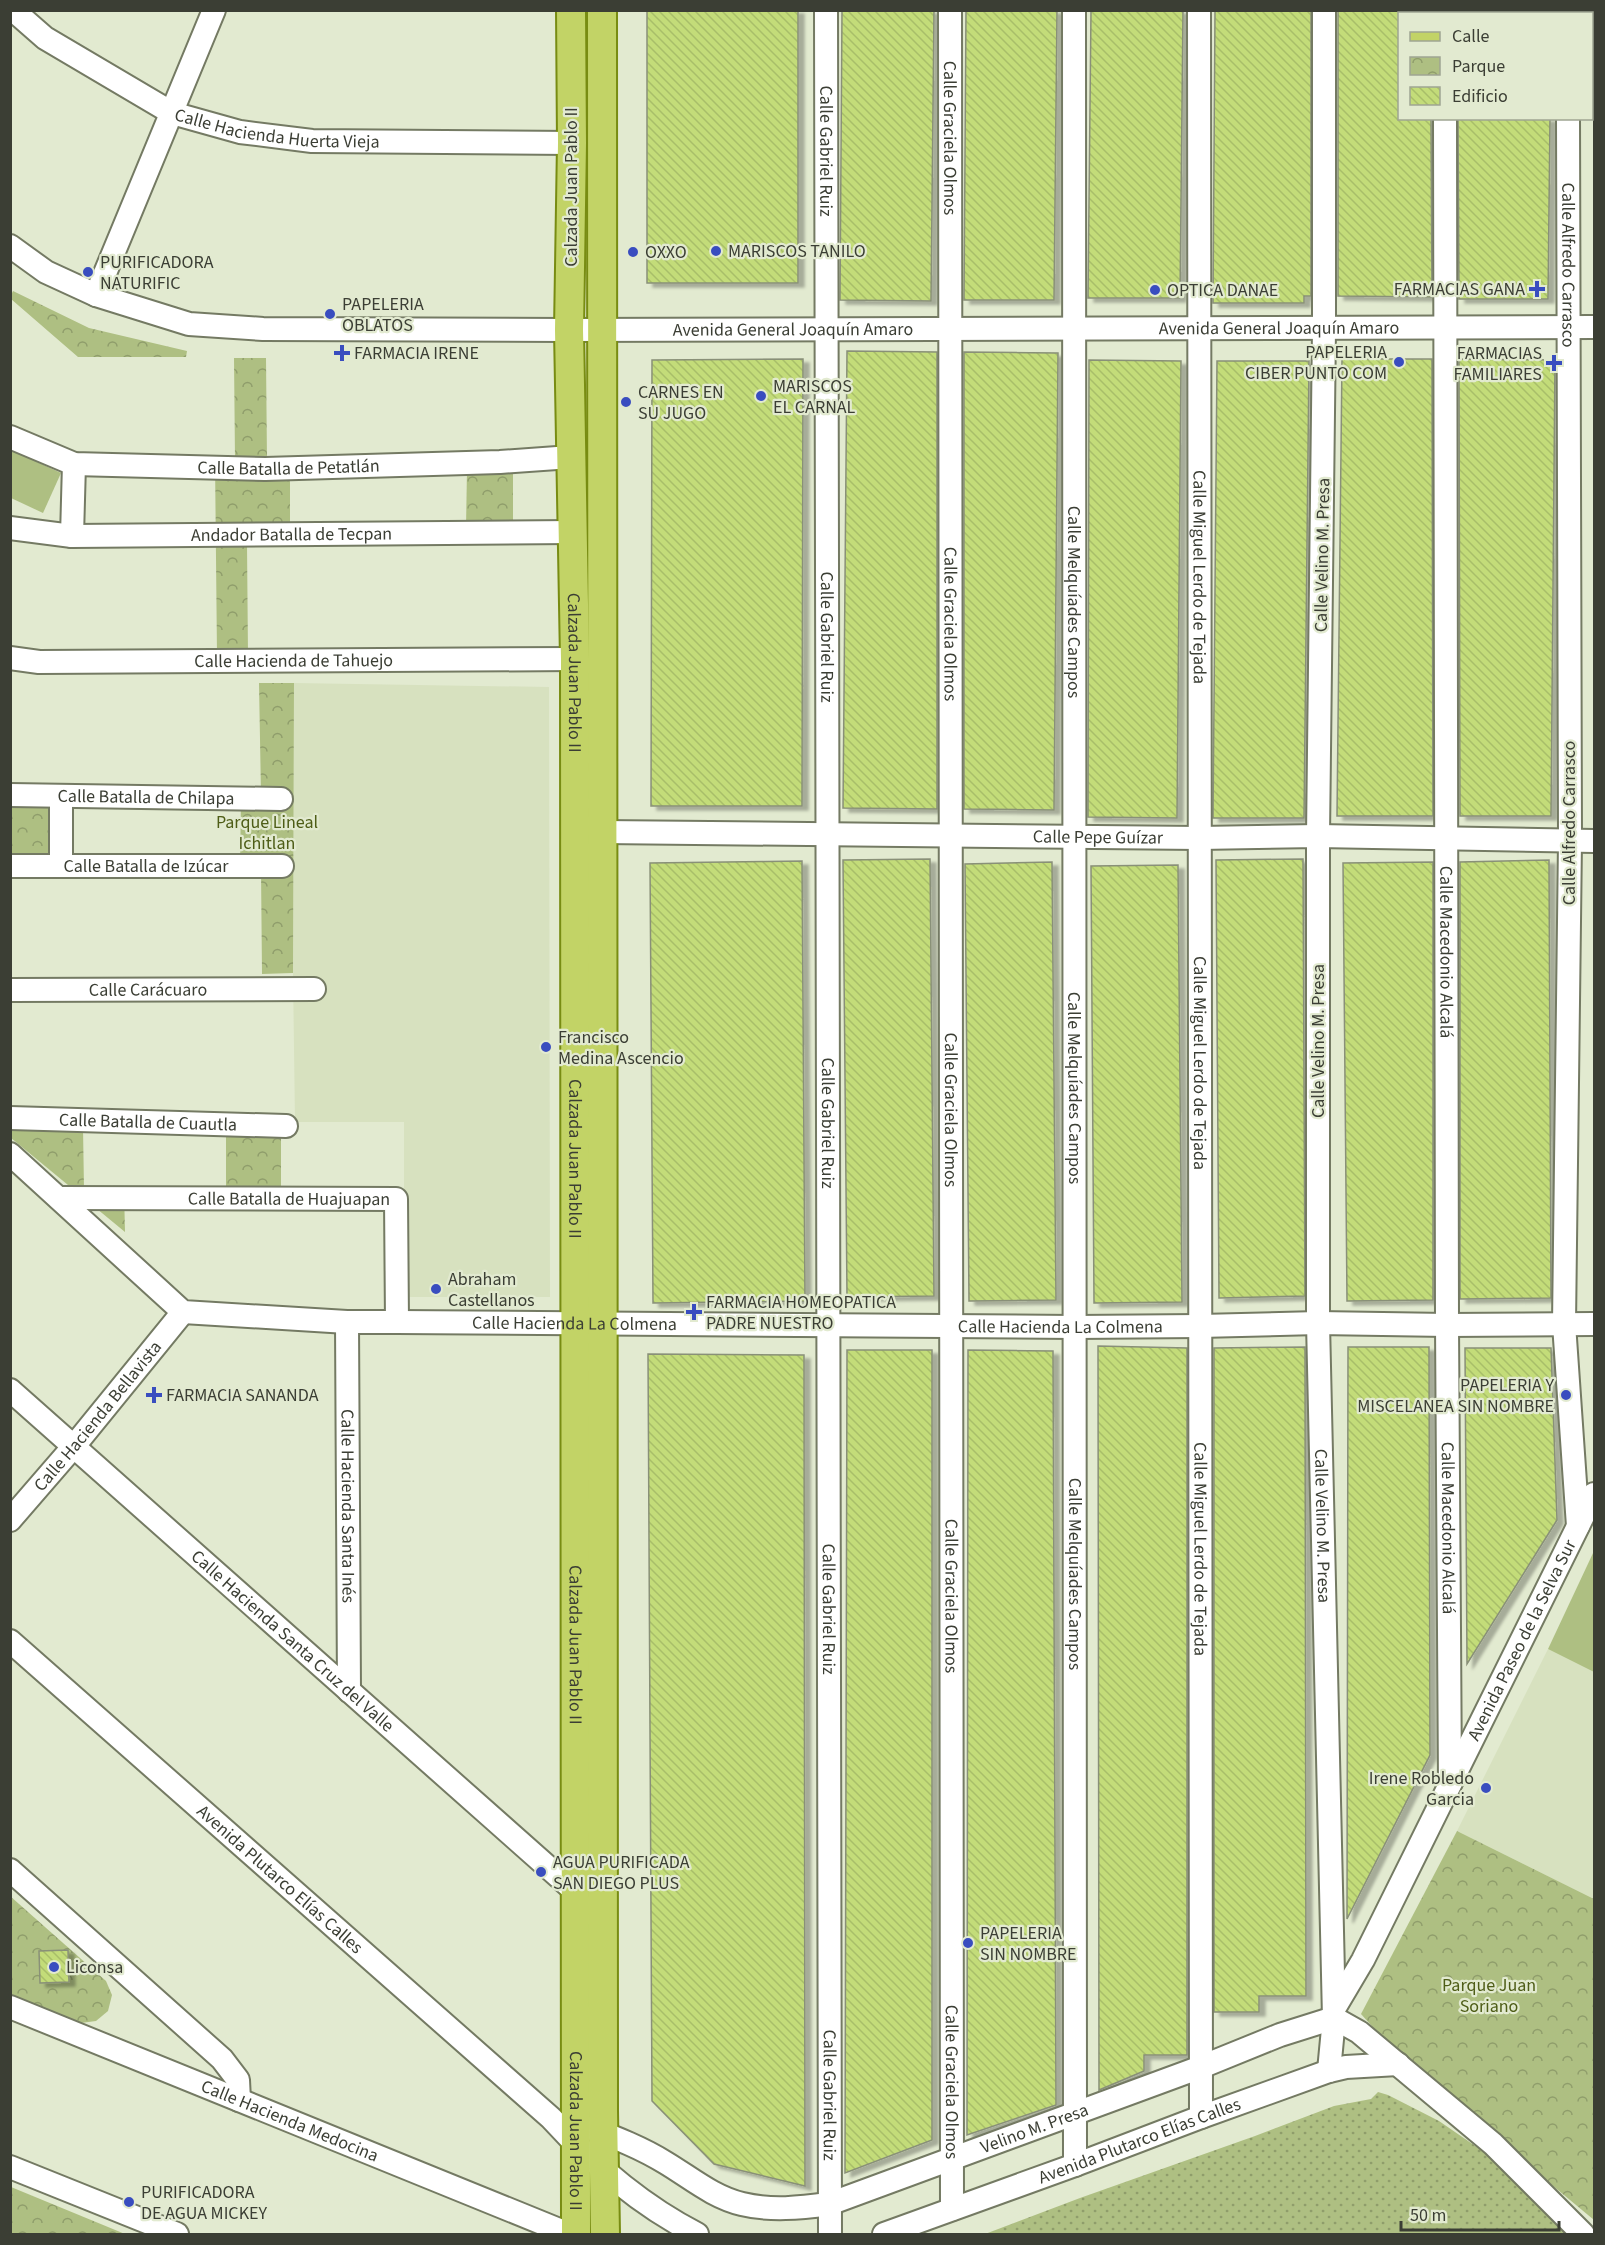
<svg xmlns="http://www.w3.org/2000/svg" width="1605" height="2245" viewBox="0 0 1605 2245" font-family="'Source Sans 3',sans-serif">
<style>
.built{fill:#d7e1bf}
.grass{fill:url(#grass-dots)}
.park{fill:url(#park-crowns)}
.pitch{fill:#aebf82}
.building{fill:url(#building-back-hatch);stroke:#899078;stroke-width:1.5;filter:url(#shadow)}
.lines{fill:none;stroke-linecap:round;stroke-linejoin:round}
.minor-casing{stroke:#747a63;stroke-width:26}
.major-casing{stroke:#788c12;stroke-width:32}
.minor{stroke:#fff;stroke-width:22}
.major{stroke:#c2d366;stroke-width:28}
.poi-dot{fill:#394dbf;stroke:#e2ead0;stroke-width:2}
.labels{text-anchor:middle;stroke-width:4.5;stroke-linejoin:round;paint-order:stroke}
.street-label{font-size:18px;fill:#3b3e34;stroke:#e2ead0}
.poi-label{font-size:18px;fill:#3b3e34;stroke:#e2ead0;text-anchor:start}
.park-label{font-size:18px;fill:#4e5d17;stroke:#e2ead0}
</style>
<defs>
<pattern id="grass-dots" width="8" height="8" patternUnits="userSpaceOnUse" patternTransform="scale(1.5)"><rect width="8" height="8" fill="#aebf82"/><path d="M2 2h.1M6 6h.1" fill="none" stroke="#8f9d6b" stroke-width="1.8" stroke-linecap="round"/></pattern>
<pattern id="park-crowns" width="20" height="18" patternUnits="userSpaceOnUse" patternTransform="scale(1.5)"><rect width="20" height="18" fill="#aebf82"/><path d="M2 6a3 3 0 1 1 6 0M12 15a3 3 0 1 1 6 0" fill="none" stroke="#8f9d6b"/></pattern>
<pattern id="building-back-hatch" width="6" height="6" patternUnits="userSpaceOnUse" patternTransform="scale(1.5)"><rect width="6" height="6" fill="#c3dc79"/><path d="M-1 5l2 2M0 0l6 6M5-1l2 2" fill="none" stroke="#a8be69"/></pattern>
<filter id="shadow"><feDropShadow dx="6" dy="4" stdDeviation="1.5" flood-color="#0004"/></filter>
</defs>
<rect width="100%" height="100%" fill="#e2ead0"/>
<g class="built">
<polygon points="294,683 549,687 550,1297 404,1297 404,1122 295,1122 293,973"/>
<polygon points="1548,1649 1594,1672 1594,1899 1457,1831"/>
</g>
<polygon class="grass" points="1378,2092 1388,2095 1439,2121 1487,2154 1567,2234 985,2234 1080,2198 1255,2136 1334,2106 1371,2099"/>
<g class="park">
<polygon points="13,291 89,328 187,351 186,357 78,357 11,299 11,295"/>
<polygon points="234,358 266,358 267,461 290,462 290,543 247,544 248,655 217,655 215,460 235,460"/>
<polygon points="467,469 513,469 513,528 466,528"/>
<polygon points="259,683 294,683 293,973 262,974 261,870 240,870 241,796 261,795"/>
<polygon points="11,803 56,803 55,861 11,861"/>
<polygon points="11,1124 83,1127 84,1189 124,1190 125,1232 11,1138"/>
<polygon points="226,1129 281,1130 281,1190 226,1190"/>
<polygon points="1457,1831 1594,1899 1594,2220 1402,2060 1361,2014"/>
<polygon points="10,1896 106,1981 112,1995 108,2011 96,2021 81,2023 11,1995"/>
<polygon points="10,2187 11,2187 125,2234 11,2234"/>
</g>
<g class="pitch">
<polygon points="11,450 61,473 43,513 11,498"/>
<polygon points="1594,1551 1594,1672 1548,1649"/>
</g>
<g class="building">
<rect x="647" y="10" width="151" height="273"/>
<polygon points="842,10 934,10 931,301 840,300"/>
<polygon points="966,10 1057,10 1054,300 964,300"/>
<polygon points="1091,10 1183,10 1180,298 1088,298"/>
<polygon points="1215,10 1311,10 1311,296 1304,296 1304,303 1213,303"/>
<polygon points="1338,10 1400,10 1400,118 1431,118 1432,297 1338,296"/>
<polygon points="1458,118 1550,118 1548,299 1459,299"/>
<polygon points="847,351 937,352 937,809 843,808"/>
<polygon points="964,352 1058,353 1054,810 964,809"/>
<polygon points="803,359 802,806 651,806 652,360"/>
<polygon points="1342,359 1432,359 1433,816 1337,816"/>
<polygon points="1459,359 1555,360 1551,816 1460,816"/>
<polygon points="1089,360 1181,361 1177,818 1088,817"/>
<polygon points="1217,361 1309,361 1304,818 1213,818"/>
<polygon points="930,859 934,1296 847,1297 843,860"/>
<polygon points="1303,859 1305,1296 1219,1298 1216,860"/>
<polygon points="1549,860 1551,1298 1460,1299 1460,862"/>
<polygon points="802,861 805,1301 653,1303 650,863"/>
<polygon points="1052,862 1056,1300 969,1301 965,864"/>
<polygon points="1433,862 1433,1300 1347,1301 1343,863"/>
<polygon points="1178,865 1182,1302 1094,1303 1091,866"/>
<polygon points="1098,1346 1187,1348 1187,2055 1144,2055 1144,2071 1099,2090"/>
<polygon points="1305,1347 1306,1996 1259,1996 1259,2012 1214,2012 1214,1348"/>
<polygon points="1348,1347 1429,1347 1430,1755 1347,1919"/>
<polygon points="1465,1348 1551,1348 1557,1520 1467,1664"/>
<polygon points="847,1350 932,1350 932,2140 845,2173"/>
<polygon points="968,1350 1053,1351 1056,2105 967,2135"/>
<polygon points="648,1354 804,1355 805,2186 714,2164 652,2101"/>
<polygon points="68,1950 69,1982 40,1983 39,1951"/>
</g>
<g class="lines">
<g class="minor-casing">
<g id="minor">
<path id="s1" d="M13 10 45 38 172 113 240 132 312 141 572 143"/>
<path id="s2" d="M826 10 830 2234"/>
<path id="s3" d="M950 10 952 2209"/>
<path id="s4" d="M1074 10 1075 2165"/>
<path id="s5" d="M1199 10 1201 2117"/>
<path id="s6" d="M1324 10V328L1318 836V1323L1334 2018 1329 2071"/>
<polyline points="1445,10 1445,14"/>
<polyline points="1568,10 1568,14"/>
<path id="s7" d="M1445 118 1447 1325 1450 1784"/>
<path id="s8" d="M1568 118 1570 841 1564 1324 1578 1526"/>
<path id="s9" d="M10 246 46 272 96 295 189 324 263 329 569 330 1594 327"/>
<polyline points="96,295 214,10"/>
<path id="s10" d="M10 437 74 464 265 469 500 462 571 457"/>
<path id="s11" d="M10 528 72 536 573 532"/>
<polyline points="72,536 74,464"/>
<path id="s12" d="M10 658 39 662 575 659"/>
<path id="s13" d="M10 795 281 799"/>
<path id="s14" d="M602 832 1200 838 1318 836 1594 841"/>
<path id="s15" d="M10 866H282"/>
<polyline points="61,866 61,797"/>
<path id="s16" d="M10 990 314 989"/>
<path id="s17" d="M10 1118 286 1126"/>
<path id="s18" d="M10 1154 183 1312 347 1322H397L1075 1327 1200 1326 1318 1323 1447 1325 1594 1324"/>
<path id="s19" d="M59 1198 396 1199 397 1322"/>
<path id="s20" d="M347 1322 349 1691"/>
<path id="s21" d="M10 1390 576 1892"/>
<path id="s22" d="M10 1520 74 1446 183 1312"/>
<path id="s23" d="M10 1641 551 2118C594 2165 640 2205 697 2234"/>
<polyline points="10,1870 222,2059 238,2080 239,2100"/>
<path id="s24" d="M10 2007 569 2234"/>
<path id="s25" d="M1334 2009 1363 1960 1594 1494"/>
<polyline points="1334,2018 1359,2032 1493,2144 1583,2234"/>
<path id="s26" d="M590 2128C616 2138 642 2148 666 2163 691 2178 713 2197 742 2204 771 2211 800 2208 829 2204L1201 2067 1280 2035 1334 2018"/>
<polyline points="10,2167 177,2234"/>
<path id="s27" d="M884 2234 1075 2165 1201 2117 1329 2071 1346 2067 1398 2064"/>
</g>
</g>
<g class="major-casing">
<g id="major">
<path id="s28" d="M571 10 572 143 569 330 575 659 576 2234"/>
<polyline points="602,10 603,2111 605,2234"/>
</g>
</g>
<use href="#minor" class="minor"/>
<use href="#major" class="major"/>
</g>
<g class="poi-dot">
<circle cx="716" cy="251" r="6"/>
<circle cx="633" cy="252" r="6"/>
<circle cx="88" cy="272" r="6"/>
<path d="M1534 280h6v6h6v6h-6v6h-6v-6h-6v-6h6z"/>
<circle cx="1155" cy="290" r="6"/>
<circle cx="330" cy="314" r="6"/>
<path d="M339 344h6v6h6v6h-6v6h-6v-6h-6v-6h6z"/>
<circle cx="1399" cy="362" r="6"/>
<path d="M1551 354h6v6h6v6h-6v6h-6v-6h-6v-6h6z"/>
<circle cx="761" cy="396" r="6"/>
<circle cx="626" cy="402" r="6"/>
<circle cx="546" cy="1047" r="6"/>
<circle cx="436" cy="1289" r="6"/>
<path d="M691 1303h6v6h6v6h-6v6h-6v-6h-6v-6h6z"/>
<path d="M151 1386h6v6h6v6h-6v6h-6v-6h-6v-6h6z"/>
<circle cx="1566" cy="1395" r="6"/>
<circle cx="1486" cy="1788" r="6"/>
<circle cx="541" cy="1872" r="6"/>
<circle cx="968" cy="1943" r="6"/>
<circle cx="54" cy="1967" r="6"/>
<circle cx="129" cy="2202" r="6"/>
</g>
<g class="labels">
<g class="street-label">
<text dy="6" stroke="none"><textPath href="#s1" startOffset="297">Calle Hacienda Huerta Vieja</textPath></text>
<text dy="6" stroke="none"><textPath href="#s3" startOffset="128">Calle Graciela Olmos</textPath></text>
<text dy="6" stroke="none"><textPath href="#s2" startOffset="141">Calle Gabriel Ruiz</textPath></text>
<text transform="translate(571 187) rotate(-90)" y="6">Calzada Juan Pablo II</text>
<text dy="6" stroke="none"><textPath href="#s8" startOffset="147">Calle Alfredo Carrasco</textPath></text>
<text dy="6" stroke="none"><textPath href="#s9" startOffset="1287">Avenida General Joaquín Amaro</textPath></text>
<text dy="6" stroke="none"><textPath href="#s9" startOffset="801">Avenida General Joaquín Amaro</textPath></text>
<text dy="6" stroke="none"><textPath href="#s10" startOffset="284">Calle Batalla de Petatlán</textPath></text>
<text dy="6" stroke="none"><textPath href="#s11" startOffset="282">Andador Batalla de Tecpan</textPath></text>
<text transform="translate(1322 555) rotate(-89)" y="6">Calle Velino M. Presa</text>
<text dy="6" stroke="none"><textPath href="#s5" startOffset="567">Calle Miguel Lerdo de Tejada</textPath></text>
<text dy="6" stroke="none"><textPath href="#s4" startOffset="592">Calle Melquíades Campos</textPath></text>
<text dy="6" stroke="none"><textPath href="#s3" startOffset="614">Calle Graciela Olmos</textPath></text>
<text dy="6" stroke="none"><textPath href="#s2" startOffset="627">Calle Gabriel Ruiz</textPath></text>
<text dy="6" stroke="none"><textPath href="#s12" startOffset="284">Calle Hacienda de Tahuejo</textPath></text>
<text dy="6" stroke="none"><textPath href="#s28" startOffset="663">Calzada Juan Pablo II</textPath></text>
<text dy="6" stroke="none"><textPath href="#s13" startOffset="136">Calle Batalla de Chilapa</textPath></text>
<text transform="translate(1569 823) rotate(-90)" y="6">Calle Alfredo Carrasco</text>
<text dy="6" stroke="none"><textPath href="#s14" startOffset="496">Calle Pepe Guízar</textPath></text>
<text dy="6" stroke="none"><textPath href="#s15" startOffset="136">Calle Batalla de Izúcar</textPath></text>
<text dy="6" stroke="none"><textPath href="#s7" startOffset="834">Calle Macedonio Alcalá</textPath></text>
<text dy="6" stroke="none"><textPath href="#s16" startOffset="138">Calle Carácuaro</textPath></text>
<text transform="translate(1318 1041) rotate(-90)" y="6">Calle Velino M. Presa</text>
<text dy="6" stroke="none"><textPath href="#s5" startOffset="1053">Calle Miguel Lerdo de Tejada</textPath></text>
<text dy="6" stroke="none"><textPath href="#s4" startOffset="1078">Calle Melquíades Campos</textPath></text>
<text dy="6" stroke="none"><textPath href="#s3" startOffset="1100">Calle Graciela Olmos</textPath></text>
<text dy="6" stroke="none"><textPath href="#s17" startOffset="138">Calle Batalla de Cuautla</textPath></text>
<text dy="6" stroke="none"><textPath href="#s2" startOffset="1113">Calle Gabriel Ruiz</textPath></text>
<text dy="6" stroke="none"><textPath href="#s28" startOffset="1149">Calzada Juan Pablo II</textPath></text>
<text dy="6" stroke="none"><textPath href="#s19" startOffset="230">Calle Batalla de Huajuapan</textPath></text>
<text dy="6" stroke="none"><textPath href="#s18" startOffset="626">Calle Hacienda La Colmena</textPath></text>
<text dy="6" stroke="none"><textPath href="#s18" startOffset="1112">Calle Hacienda La Colmena</textPath></text>
<text dy="6" stroke="none"><textPath href="#s22" startOffset="136">Calle Hacienda Bellavista</textPath></text>
<text dy="6" stroke="none"><textPath href="#s20" startOffset="184">Calle Hacienda Santa Inés</textPath></text>
<text dy="6" stroke="none"><textPath href="#s6" startOffset="1516">Calle Velino M. Presa</textPath></text>
<text dy="6" stroke="none"><textPath href="#s7" startOffset="1410">Calle Macedonio Alcalá</textPath></text>
<text dy="6" stroke="none"><textPath href="#s5" startOffset="1539">Calle Miguel Lerdo de Tejada</textPath></text>
<text dy="6" stroke="none"><textPath href="#s4" startOffset="1564">Calle Melquíades Campos</textPath></text>
<text dy="6" stroke="none"><textPath href="#s3" startOffset="1586">Calle Graciela Olmos</textPath></text>
<text dy="6" stroke="none"><textPath href="#s2" startOffset="1599">Calle Gabriel Ruiz</textPath></text>
<text dy="6" stroke="none"><textPath href="#s25" startOffset="414">Avenida Paseo de la Selva Sur</textPath></text>
<text dy="6" stroke="none"><textPath href="#s21" startOffset="378">Calle Hacienda Santa Cruz del Valle</textPath></text>
<text dy="6" stroke="none"><textPath href="#s28" startOffset="1635">Calzada Juan Pablo II</textPath></text>
<text dy="6" stroke="none"><textPath href="#s23" startOffset="360">Avenida Plutarco Elías Calles</textPath></text>
<text dy="6" stroke="none"><textPath href="#s3" startOffset="2072">Calle Graciela Olmos</textPath></text>
<text dy="6" stroke="none"><textPath href="#s2" startOffset="2085">Calle Gabriel Ruiz</textPath></text>
<text dy="6" stroke="none"><textPath href="#s24" startOffset="302">Calle Hacienda Medocina</textPath></text>
<text dy="6" stroke="none"><textPath href="#s26" startOffset="477">Velino M. Presa</textPath></text>
<text dy="6" stroke="none"><textPath href="#s28" startOffset="2121">Calzada Juan Pablo II</textPath></text>
<text dy="6" stroke="none"><textPath href="#s27" startOffset="272">Avenida Plutarco Elías Calles</textPath></text>
</g>
<g class="poi-label">
<text x="728" y="257">MARISCOS TANILO</text>
<text x="645" y="258">OXXO</text>
<text x="100" y="268">PURIFICADORA<tspan x="100" dy="21">NATURIFIC</tspan></text>
<text x="1525" y="295" text-anchor="end">FARMACIAS GANA</text>
<text x="1167" y="296">OPTICA DANAE</text>
<text x="342" y="310">PAPELERIA<tspan x="342" dy="21">OBLATOS</tspan></text>
<text x="1387" y="358" text-anchor="end">PAPELERIA<tspan x="1387" dy="21">CIBER PUNTO COM</tspan></text>
<text x="354" y="359">FARMACIA IRENE</text>
<text x="1542" y="359" text-anchor="end">FARMACIAS<tspan x="1542" dy="21">FAMILIARES</tspan></text>
<text x="773" y="392">MARISCOS<tspan x="773" dy="21">EL CARNAL</tspan></text>
<text x="638" y="398">CARNES EN<tspan x="638" dy="21">SU JUGO</tspan></text>
<text x="558" y="1043">Francisco<tspan x="558" dy="21">Medina Ascencio</tspan></text>
<text x="448" y="1285">Abraham<tspan x="448" dy="21">Castellanos</tspan></text>
<text x="706" y="1308">FARMACIA HOMEOPATICA<tspan x="706" dy="21">PADRE NUESTRO</tspan></text>
<text x="1554" y="1391" text-anchor="end">PAPELERIA Y<tspan x="1554" dy="21">MISCELANEA SIN NOMBRE</tspan></text>
<text x="166" y="1401">FARMACIA SANANDA</text>
<text x="1474" y="1784" text-anchor="end">Irene Robledo<tspan x="1474" dy="21">Garcia</tspan></text>
<text x="553" y="1868">AGUA PURIFICADA<tspan x="553" dy="21">SAN DIEGO PLUS</tspan></text>
<text x="980" y="1939">PAPELERIA<tspan x="980" dy="21">SIN NOMBRE</tspan></text>
<text x="66" y="1973">Liconsa</text>
<text x="141" y="2198">PURIFICADORA<tspan x="141" dy="21">DE AGUA MICKEY</tspan></text>
</g>
<g class="park-label">
<text x="267" y="828">Parque Lineal<tspan x="267" dy="21">Ichitlan</tspan></text>
<text x="1489" y="1991">Parque Juan<tspan x="1489" dy="21">Soriano</tspan></text>
</g>
</g>
<rect width="1605" height="2245" fill="none" stroke="#3b3e34" stroke-width="24"/>
<rect x="1398" y="12" width="195" height="108" fill="#e2ead0" stroke="#9fa592" stroke-width="1.5"/>
<rect x="1410" y="32" width="30" height="9" fill="#c2d366" stroke="#9fa592" stroke-width="1.5"/>
<text x="1452" y="42" font-size="18" fill="#3b3e34">Calle</text>
<rect x="1410" y="57" width="30" height="18" fill="url(#park-crowns)" stroke="#9fa592" stroke-width="1.5"/>
<text x="1452" y="72" font-size="18" fill="#3b3e34">Parque</text>
<rect x="1410" y="87" width="30" height="18" fill="url(#building-back-hatch)" stroke="#9fa592" stroke-width="1.5"/>
<text x="1452" y="102" font-size="18" fill="#3b3e34">Edificio</text>
<path d="M1401 2221v9h158v-9" fill="none" stroke="#3b3e34" stroke-width="3"/>
<text x="1410" y="2221" font-size="18" fill="#3b3e34" stroke="#e2ead0" stroke-width="4.5" paint-order="stroke">50 m</text>
</svg>
